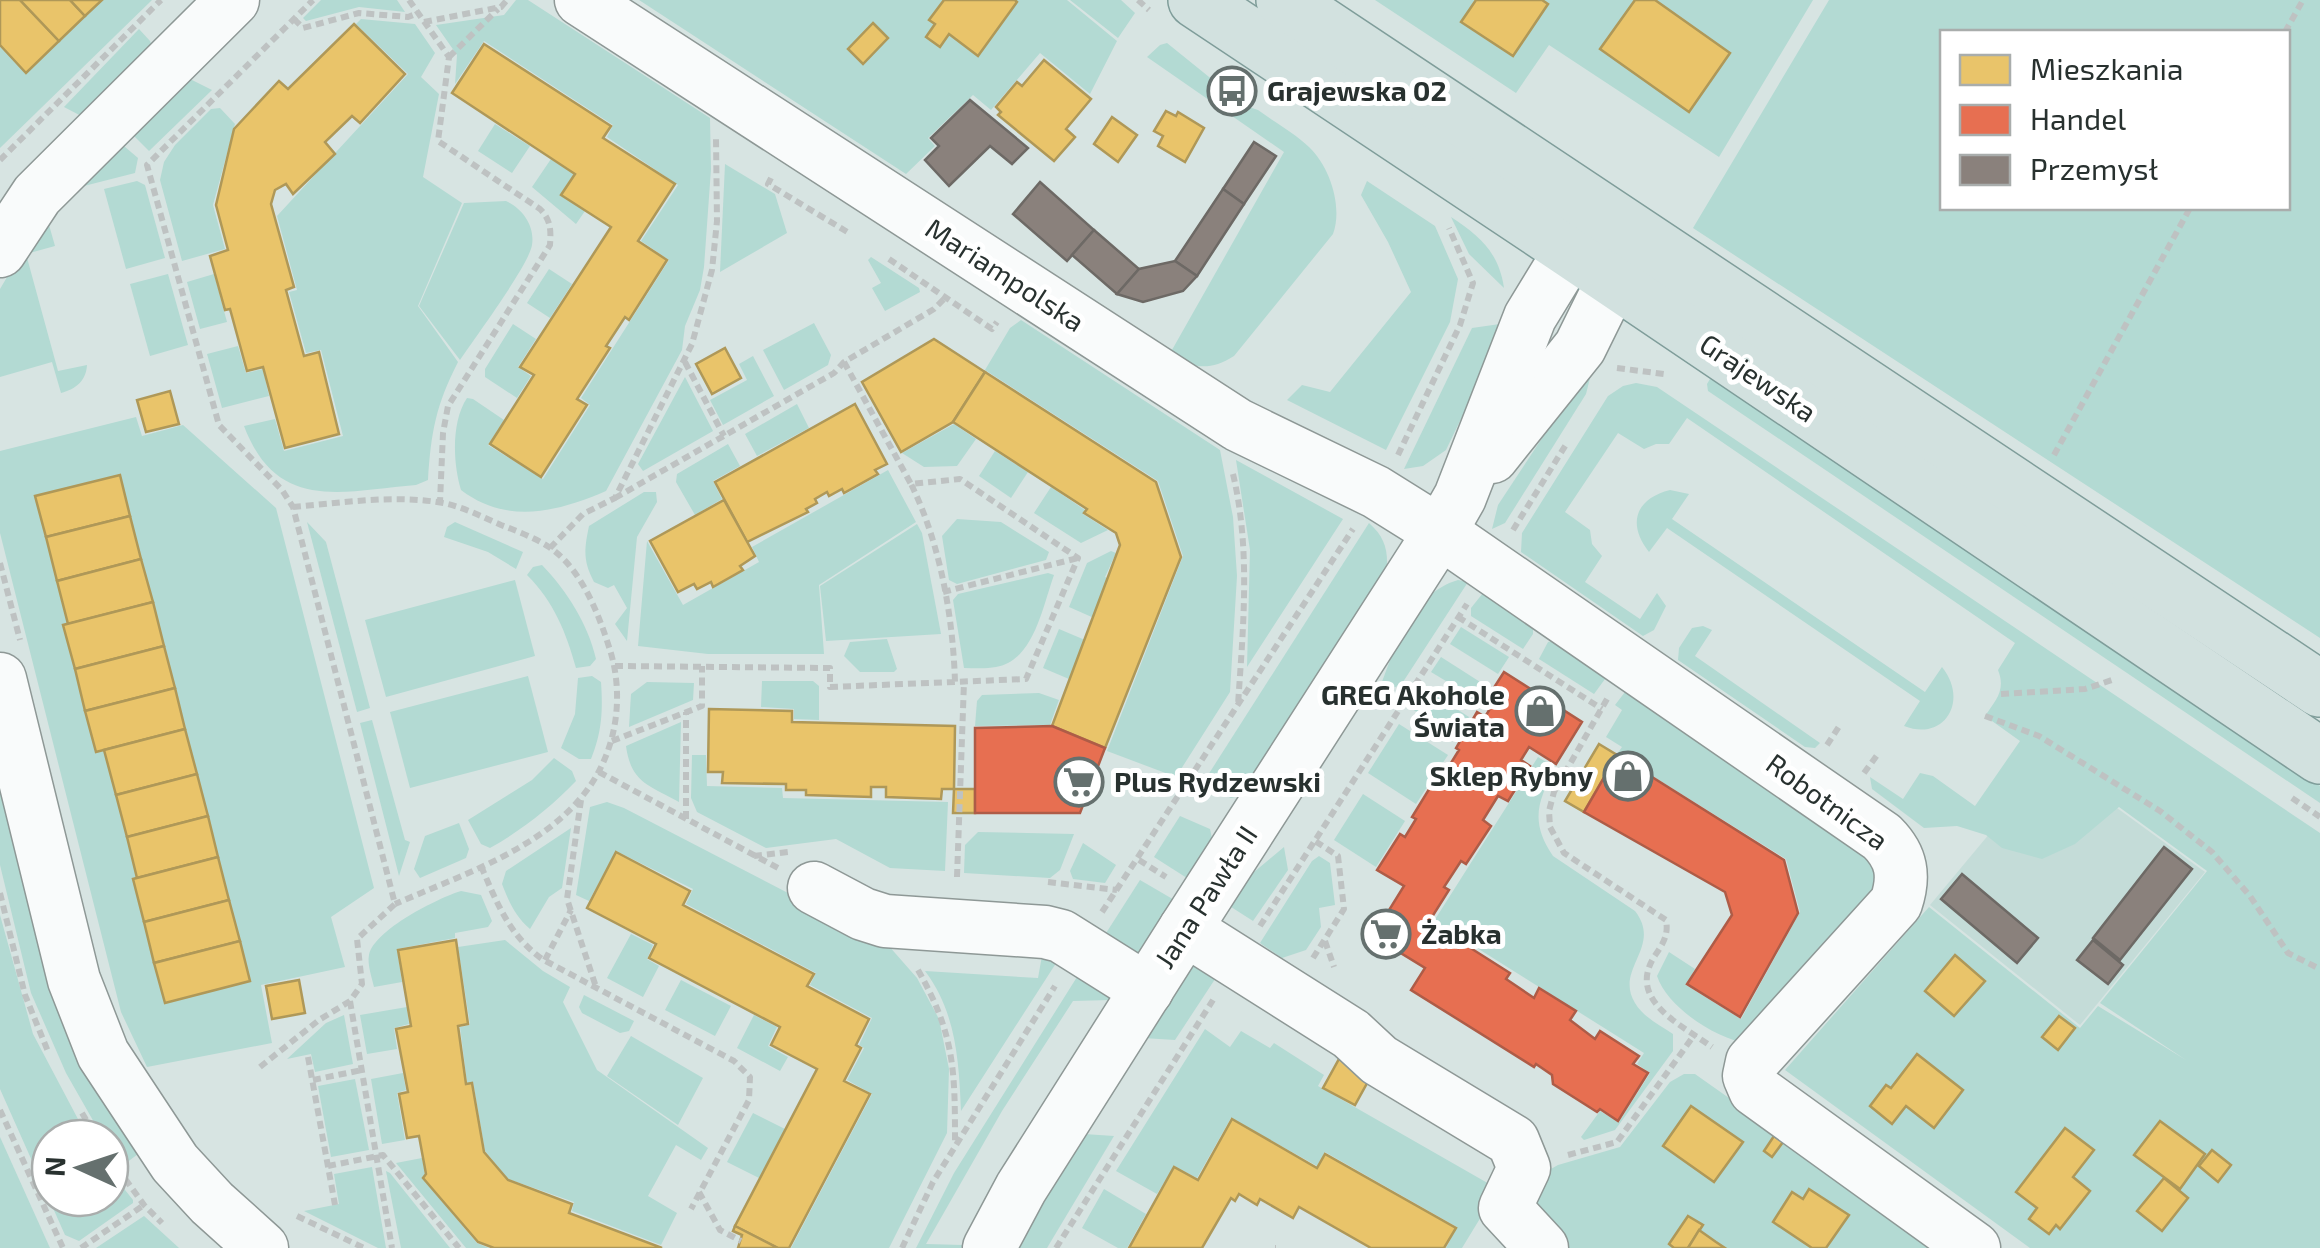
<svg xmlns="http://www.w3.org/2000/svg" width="2320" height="1248" viewBox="0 0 2320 1248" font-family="'Exo 2',sans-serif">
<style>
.built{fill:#c4dcd8}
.green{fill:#b3dad3;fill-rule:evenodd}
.homes{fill:#e9c46a;stroke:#af9858;stroke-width:2.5}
.shops{fill:#e76f51;stroke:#ae5c47;stroke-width:2.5}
.industry{fill:#8a817c;stroke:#6d6965;stroke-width:2.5}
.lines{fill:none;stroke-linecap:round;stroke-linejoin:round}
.minor-casing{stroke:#8e9896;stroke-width:55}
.major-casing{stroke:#7f9d9a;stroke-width:58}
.path{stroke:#bec2c2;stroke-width:6;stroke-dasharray:8 5;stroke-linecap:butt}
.minor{stroke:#f9fbfb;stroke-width:52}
.major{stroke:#d2e1df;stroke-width:55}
.labels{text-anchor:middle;stroke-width:10;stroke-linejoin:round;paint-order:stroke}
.poi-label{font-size:28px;font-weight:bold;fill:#28312f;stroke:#fff;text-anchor:start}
.street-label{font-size:28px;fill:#28312f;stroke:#fff}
</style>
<rect width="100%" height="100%" fill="#d7e4e2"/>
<polygon class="built" points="2051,760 2205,872 2080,1025 1930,905"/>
<g class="green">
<polygon points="0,0 152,0 0,148"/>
<polygon points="321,0 397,0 405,12 359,7 306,21 303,18"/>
<path d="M516 0H528L710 118 711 169 704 267 700 290 685 326 682 350 606 491C557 512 507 525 461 490 453 464 451 422 467 398L473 399 504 420 488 445 543 479 590 405 581 398 669 260 641 241 678 185 607 137 613 125 484 41 455 84 457 55 436 25 504 15Z"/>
<polygon points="639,0 1067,0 1117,41 1090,94 1040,53 991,110 973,95 928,138 935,146 906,174"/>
<polygon points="1070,0 1121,0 1135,13 1118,38"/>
<polygon points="1375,0 1813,0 1719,157 1549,45 1516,93"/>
<path d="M1829 0H2320V638L1693 228ZM1942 32H2288V208H1942Z"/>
<path d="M361 19 415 24 435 53 421 77 439 94 423 177 462 203 418 306 458 362C436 405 431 432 428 480L416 485C342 491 277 513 244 426L275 419 284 451 343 436 321 350 306 353 289 292 297 290 277 216 408 74 356 24Z"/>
<polygon points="139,29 150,41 154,51 87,119 64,107"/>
<path d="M1167 43 1219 85 1216 92 1242 110 1249 107 1258 110C1274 122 1295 133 1309 147 1330 167 1343 207 1333 234L1234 356C1209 372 1194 367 1168 357L1284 152 1147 57 1160 45Z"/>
<polygon points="184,76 212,90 149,151 129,131"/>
<polygon points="220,108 235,124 213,205 225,249 182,261 160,180 164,162 175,145 211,109"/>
<polygon points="495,124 530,146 512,173 478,151"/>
<polygon points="118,141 138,158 135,173 84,186 82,175"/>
<polygon points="551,159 574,174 560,195 585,211 576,224 532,187"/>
<polygon points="725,164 775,194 787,233 720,272"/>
<polygon points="137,181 145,185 165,258 126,269 104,189"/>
<polygon points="1367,181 1435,226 1458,279 1450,322 1386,450 1287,400 1302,385 1330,392 1411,292 1388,242 1361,195"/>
<path d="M506 201C523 209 535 226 532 245 529 265 474 339 460 360L419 306 464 203Z"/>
<path d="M1451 217C1480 236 1499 253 1504 288L1469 254Z"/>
<path d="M42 218 49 225 55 246 26 254 58 371 87 365C86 381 76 389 61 393L52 362 0 377V289Z"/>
<polygon points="871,257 919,288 920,292 885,311 872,288 881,283 868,260"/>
<polygon points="549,269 572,284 550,318 527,303"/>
<polygon points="168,274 188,345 150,356 130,284"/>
<polygon points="214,274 227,322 200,329 187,282"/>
<polygon points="1021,320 1220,450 1233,517 1237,576 1230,692 1176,777 1107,751 1183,556 1158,481 985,370 1010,328"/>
<polygon points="814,323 831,355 828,365 784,390 763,350"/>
<polygon points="1507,323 1446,450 1423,466 1404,469 1472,328"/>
<polygon points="513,324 536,339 518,367 531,376 517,398 485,377 485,369"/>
<polygon points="238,346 246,373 263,369 269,396 222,408 207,354"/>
<polygon points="753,356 774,396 723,425 710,400 747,380 739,364"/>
<polygon points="1587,370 1591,374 1586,394 1505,523 1492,529 1498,505"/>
<polygon points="685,377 713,431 643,471 638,464"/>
<polygon points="1710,379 1716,379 2320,786 2320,803 1708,391 1707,384"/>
<path d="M1636 383 1657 387 2320 833V1248H2030L1785 1070 1929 907 2080 1028 2098 1006 2186 1060 2100 1003 2207 871 2119 807 2075 844 2042 859 2002 848 1986 835 1957 826 1924 828 1872 789 1870 777 1903 799 1920 773 1933 776 1975 806 2020 741 1985 716C1996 700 2006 690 1998 670L2015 643 1687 418 1669 444H1656L1644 449 1618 433 1565 512 1590 530 1592 544 1602 556 1585 582 1640 619 1657 593 1666 606 1654 630 1643 636 1521 552 1522 533 1608 396 1623 386Z"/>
<polygon points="797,404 809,428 757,456 745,434"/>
<polygon points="136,417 142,436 183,425 276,508 374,888 331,917 345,967 261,985 272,1043 147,1067 121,1012 0,533 0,451"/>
<polygon points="954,424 976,439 957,466 924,467 902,453"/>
<polygon points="728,444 740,466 713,481 722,499 695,515 676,482 677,474"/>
<polygon points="995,451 1028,472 1011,498 979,476"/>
<polygon points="1236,460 1343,519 1247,667 1250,550"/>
<polygon points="888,470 916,522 819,585 824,654 708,654 638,646 647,541 683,605 759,562 752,547"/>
<polygon points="1051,487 1085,510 1083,514 1108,530 1081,543 1034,513"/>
<path d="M1670 490 1689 494 1672 519 1925 692 1942 667C1969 700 1945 742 1904 726L1920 701 1667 528 1649 552C1627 524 1635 499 1670 490Z"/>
<path d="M644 492H656L657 502 637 537 627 641 615 624 627 608 614 585 608 588 594 582C583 561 584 550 589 526Z"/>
<polygon points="957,519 1001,522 1049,552 1046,560 957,584 949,580 942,536"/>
<polygon points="307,522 326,542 370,708 357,712"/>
<polygon points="455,522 523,552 516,569 488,552 444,537 447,527"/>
<path d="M1369 523C1386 538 1389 553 1386 575L1246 794 1231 798 1201 786Z"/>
<polygon points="917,524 922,533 941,634 826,641 820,586"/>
<polygon points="1111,551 1116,553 1105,577 1109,579 1094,618 1069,607 1087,563"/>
<path d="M542 565C567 591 588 624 596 659L590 666 576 668C566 632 554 602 527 575L533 567Z"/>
<path d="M1048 573 1054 575C1043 605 1034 661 996 667 986 669 974 668 964 668L953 600 958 594Z"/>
<polygon points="515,580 535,656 386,697 365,620"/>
<path d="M1458 580 1468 582 1401 685 1378 693C1394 651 1410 594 1458 580Z"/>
<polygon points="1483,593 1533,621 1533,634 1523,649 1471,616 1471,608"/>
<polygon points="1703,626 1712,630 1695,656 1820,743 1815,748 1805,747 1678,660 1679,648 1692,628"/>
<polygon points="1461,627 1509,657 1498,674 1450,644"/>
<polygon points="1059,629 1085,640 1069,679 1043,668"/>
<polygon points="887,639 897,669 894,672 860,672 844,656 850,642"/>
<polygon points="1558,640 1603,669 1605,679 1594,694 1539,659 1548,642"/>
<polygon points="1441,657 1488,687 1479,701 1431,672"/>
<polygon points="528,676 548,752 410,788 390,712"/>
<path d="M592 676 601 682C603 711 602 732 591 759H579L561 748 575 714 578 678Z"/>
<polygon points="762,681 813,681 819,686 819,720 794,719 794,709 761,707"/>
<polygon points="647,682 694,683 693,700 629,727 631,694"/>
<polygon points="1421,686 1469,717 1456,737 1409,707"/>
<path d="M1625 692H1635L1870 852 1881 886 1748 1043C1717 1040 1667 1007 1657 976L1669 952 1695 969 1686 985 1741 1019 1800 912 1786 859 1617 754 1622 747 1606 737 1622 710 1615 705Z"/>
<polygon points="1039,693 1059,700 1050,725 975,726 977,701 982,695"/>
<polygon points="372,720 405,840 410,842 399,876 360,723"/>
<path d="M681 722 679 802C649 785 631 783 626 746Z"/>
<polygon points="1399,724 1448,755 1416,804 1368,773"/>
<polygon points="0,753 142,1151 122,1166 110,1149 110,1138 103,1138 66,1073 31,993 0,865"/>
<polygon points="692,755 706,755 707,786 782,788 783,798 948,802 945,871 890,868 836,839 766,848 697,812 691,798"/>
<path d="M1538 757 1556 768C1537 801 1530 822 1553 856L1635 911C1663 947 1614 969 1635 1003 1643 1017 1660 1025 1673 1034V1051L1615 1130 1584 1140 1581 1137 1600 1111 1619 1122 1650 1073 1637 1064 1644 1053 1434 921Z"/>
<path d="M554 758 572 771 576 781C550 808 522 830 490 848L481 844 468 820 532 780Z"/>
<polygon points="1363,794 1405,821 1376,867 1334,840"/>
<polygon points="607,802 624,808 840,920 835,930 851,938 856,928 888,945 917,978 939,1019 949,1069 947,1133 889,1248 791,1248 872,1094 847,1080 864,1048 859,1045 872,1018 810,985 816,973 686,904 693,889 616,851 589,901 576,895 590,807"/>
<polygon points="1180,816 1210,829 1213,843 1190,880 1154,857"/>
<polygon points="459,823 469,849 466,858 420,878 414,869 425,836"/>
<path d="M571 828 562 888 549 897 530 929C515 916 509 902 502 884L506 871Z"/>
<polygon points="978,832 1074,834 1060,870 1050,878 964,873 965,845"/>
<polygon points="1083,843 1116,865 1105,883 1073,879 1070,871"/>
<polygon points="1284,847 1288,870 1253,921 1228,905 1241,883"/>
<polygon points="1319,856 1330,863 1335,905 1319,908 1321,927 1306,950 1282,958 1260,943 1312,861"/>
<polygon points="1140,880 1176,901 1142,954 1128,959 1101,941"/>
<path d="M461 891 481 895 492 921 488 927 455 933V938L397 949 402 982 374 987C372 978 367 964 369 955 374 930 438 898 461 891Z"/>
<polygon points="0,915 33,1034 88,1138 50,1138 50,1198 110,1198 110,1171 133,1200 133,1203 79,1241 65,1235 0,1089"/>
<polygon points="631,934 653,945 647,959 659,966 643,997 607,978"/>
<polygon points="505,940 543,971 570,987 563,1002 597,1070 708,1148 701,1160 676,1145 648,1196 677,1213 661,1245 572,1211 574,1202 508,1179 485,1151 473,1082 467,1083 460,1027 470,1025 458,947"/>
<path d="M1043 950 1060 957 961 1111C959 1061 956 1012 925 971L1038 978Z"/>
<polygon points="1197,955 1221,970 1175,1040 1143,1038"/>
<polygon points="1082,969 1108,987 1111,1000 1073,1001 1002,1111 926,1244 963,1245 961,1248 916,1248 954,1173"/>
<polygon points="681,980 731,1006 715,1036 665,1010"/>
<polygon points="584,995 634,1021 629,1031 620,1033 582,1013 579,1007"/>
<polygon points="407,1007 409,1024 394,1028 397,1049 367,1054 360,1015"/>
<polygon points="344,1015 353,1064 315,1072 311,1054 287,1059 326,1023"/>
<polygon points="754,1015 777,1027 768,1046 788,1057 780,1071 737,1048"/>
<polygon points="1205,1029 1230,1047 1241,1031 1270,1048 1274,1043 1324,1075 1318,1086 1498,1189 1462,1248 1446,1248 1457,1227 1325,1152 1317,1166 1231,1118 1197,1178 1174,1166 1157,1194 1116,1171"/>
<polygon points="631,1036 703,1078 678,1125 607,1076"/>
<polygon points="403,1073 406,1090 397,1093 405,1140 382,1144 371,1079"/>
<path d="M1684 1074H1695L1941 1248H1562C1546 1226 1534 1207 1533 1179L1558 1165 1620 1147 1670 1082Z"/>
<polygon points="355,1079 369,1150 331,1157 318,1086"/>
<polygon points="753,1113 785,1129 759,1178 727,1162"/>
<polygon points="1084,1134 1114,1136 1047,1248 1015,1248"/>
<polygon points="0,1137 50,1248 0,1248"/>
<polygon points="422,1158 425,1174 422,1178 477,1243 489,1248 466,1248 396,1163"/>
<polygon points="372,1167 386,1248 378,1248 304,1211 339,1204 334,1174"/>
<polygon points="386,1171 390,1173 450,1248 401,1248"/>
<polygon points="1104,1189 1146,1214 1127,1248 1118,1248 1082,1228"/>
<polygon points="144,1216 179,1248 96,1248"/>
</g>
<g class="homes">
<polygon points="0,0 20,0 59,41 26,73 0,45"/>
<polygon points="20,0 70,0 85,16 59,41"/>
<polygon points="70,0 102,0 85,16"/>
<polygon points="944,0 1015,0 1017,2 978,56 949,34 940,47 926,37 935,24 929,20"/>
<polygon points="1476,0 1542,0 1548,4 1513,56 1461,22"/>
<polygon points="1635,0 1655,0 1730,53 1689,112 1600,49"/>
<polygon points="873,23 888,38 863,64 848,49"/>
<polygon points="354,24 405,74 360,123 352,116 325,142 335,154 293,194 286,184 275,190 271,204 294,287 286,290 304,356 319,352 339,434 285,448 263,367 247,371 230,309 225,310 210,256 228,250 216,205 234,129 279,81 288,89"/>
<polygon points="484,44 611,126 603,138 675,184 638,241 667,260 629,320 625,317 606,346 610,348 577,399 587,405 541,477 490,444 534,375 520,367 611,227 561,195 575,174 452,93"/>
<polygon points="1044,60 1091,99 1066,129 1075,137 1054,161 998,115 1001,112 996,107 1017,82 1022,86"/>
<polygon points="1166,111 1176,116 1178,112 1204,128 1185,162 1158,146 1163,136 1154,131"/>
<polygon points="1112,117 1137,135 1118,162 1094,144"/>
<polygon points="934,339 985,372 953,422 901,452 862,382"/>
<polygon points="725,348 741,378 712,394 696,364"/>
<polygon points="985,372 1156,482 1181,557 1105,748 1052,726 1120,545 1116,533 1084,513 1087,509 953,422"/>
<polygon points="170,391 179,424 146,432 137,400"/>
<polygon points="855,404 887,464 875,470 878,474 844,493 842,489 829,496 827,492 815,499 817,503 806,509 808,512 747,542 715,482"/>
<polygon points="120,475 130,516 46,537 35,496"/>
<polygon points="724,500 755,556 740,566 743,570 713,587 711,582 697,589 694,584 678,592 650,541"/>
<polygon points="130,516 141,559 57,581 46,537"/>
<polygon points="141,559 153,602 68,624 57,581"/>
<polygon points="153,602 164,646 75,669 63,625"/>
<polygon points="164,646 175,688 85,711 75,669"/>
<polygon points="175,688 185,729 96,752 85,711"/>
<polygon points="709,709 792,711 792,722 955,726 954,789 942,789 941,799 886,797 886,787 871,787 871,797 806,795 806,790 786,790 786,784 722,783 723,772 708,772"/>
<polygon points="185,729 197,774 116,795 104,750"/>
<polygon points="1599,744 1617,755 1584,812 1565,801"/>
<polygon points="197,774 208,816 127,837 116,795"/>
<polygon points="954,789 975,789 975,813 953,813"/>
<polygon points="208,816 218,857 137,878 127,837"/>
<polygon points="616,852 690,891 683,905 814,974 807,986 869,1019 856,1045 861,1048 844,1081 870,1094 789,1248 778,1248 735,1226 817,1069 771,1045 780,1027 649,958 656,944 587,908"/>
<polygon points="218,857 229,900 144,922 133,879"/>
<polygon points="229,900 240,941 154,963 144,922"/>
<polygon points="456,940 468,1024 458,1026 466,1084 472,1083 484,1152 508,1180 572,1204 569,1213 662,1248 494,1248 478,1242 423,1178 426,1174 419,1136 407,1138 399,1094 408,1092 396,1029 411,1026 398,950"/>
<polygon points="240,941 250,981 165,1003 154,963"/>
<polygon points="1955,955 1985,981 1954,1016 1925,991"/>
<polygon points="299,980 305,1013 272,1019 266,986"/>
<polygon points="2059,1016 2075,1028 2058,1050 2042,1037"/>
<polygon points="1917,1054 1963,1090 1934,1128 1906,1106 1892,1124 1870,1106 1886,1085 1891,1088"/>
<polygon points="1339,1059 1371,1076 1355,1105 1323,1088"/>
<polygon points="1691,1106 1743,1142 1714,1182 1663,1146"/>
<polygon points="1232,1119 1317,1168 1325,1154 1456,1228 1444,1248 1371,1248 1299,1207 1293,1218 1260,1199 1257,1205 1239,1194 1235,1201 1231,1198 1202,1248 1129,1248 1174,1167 1198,1180"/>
<polygon points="2160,1121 2205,1154 2180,1189 2134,1155"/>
<polygon points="2065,1128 2094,1150 2073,1177 2090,1191 2060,1229 2056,1225 2049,1234 2029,1219 2037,1208 2016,1192"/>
<polygon points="1774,1136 1783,1142 1772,1157 1764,1151"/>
<polygon points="2212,1150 2231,1165 2218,1182 2199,1166"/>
<polygon points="2164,1178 2188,1198 2162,1231 2137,1211"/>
<polygon points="1809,1189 1849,1215 1826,1248 1812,1248 1773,1222 1792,1192 1803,1199"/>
<polygon points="1688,1216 1703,1225 1688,1248 1674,1248 1669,1244"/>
<polygon points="735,1226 778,1248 738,1248 742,1235 733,1231"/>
<polygon points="1699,1230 1716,1242 1725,1248 1688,1248"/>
</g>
<g class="shops">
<polygon points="1504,672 1582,722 1556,764 1529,747 1521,760 1530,766 1508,801 1498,796 1483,820 1491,826 1466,864 1461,861 1444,887 1449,890 1425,928 1458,948 1461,942 1510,973 1506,979 1534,998 1539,988 1576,1011 1570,1020 1595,1039 1600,1031 1639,1056 1633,1064 1648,1073 1618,1121 1600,1109 1597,1112 1553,1084 1552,1075 1536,1064 1534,1067 1411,990 1425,968 1373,936 1404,886 1377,870 1400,834 1405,837 1416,819 1412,817 1442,768 1446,771 1459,750 1456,748 1477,712 1485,717 1491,707 1484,703"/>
<polygon points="1052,726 1105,748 1080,813 975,813 975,728"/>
<polygon points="1617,755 1784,860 1798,913 1740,1017 1687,984 1732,915 1725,892 1584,812"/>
</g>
<g class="industry">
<polygon points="970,100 1028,148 1012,164 990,146 949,186 925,160 939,146 931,138"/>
<polygon points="1254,142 1276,156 1244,204 1223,189"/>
<polygon points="1040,182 1094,230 1067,261 1013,214"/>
<polygon points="1223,189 1244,204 1197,276 1175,261"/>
<polygon points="1094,230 1139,269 1117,294 1072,255"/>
<polygon points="1175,261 1197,276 1183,291 1143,302 1117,294 1139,269"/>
<polygon points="2164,847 2192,869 2120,960 2093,938"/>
<polygon points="1962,874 2038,938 2017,963 1941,899"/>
<polygon points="2093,940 2123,965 2108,984 2077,960"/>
</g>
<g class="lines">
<g class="minor-casing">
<g id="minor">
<path d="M581 0 1238 425 1376 492 1440 532 1882 837C1902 857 1905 876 1896 903L1752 1062 1749 1076 1755 1090 1974 1248"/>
<polyline points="0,251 37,195 233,0"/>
<polyline points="1492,457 1580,347 1614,278 1620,234"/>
<polyline points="0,679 74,980 103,1054 175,1163 212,1203 262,1248"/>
<polyline points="814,888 863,914 885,921 1045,932 1061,936 1147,990"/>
<polyline points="1185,929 1351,1034 1379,1060 1513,1141 1524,1168 1505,1208 1542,1248"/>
<polyline points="989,1248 1021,1188 1185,929 1440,532 1460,497 1530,317 1571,250 1611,229"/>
</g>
</g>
<g class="major-casing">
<g id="major">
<polyline points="1196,0 1571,250 2320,756"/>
<polyline points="1284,0 2320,689"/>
</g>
</g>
<g class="path">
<path d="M409 0 449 57 438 141 540 209C551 220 551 230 550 245L448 406 443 433 440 502"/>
<polyline points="1138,0 1149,10"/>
<polyline points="294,19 303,28 359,13 408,17 418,13"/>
<polyline points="424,22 501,7 507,0"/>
<polyline points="2285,32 2303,0"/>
<polyline points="449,57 498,9"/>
<polyline points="0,160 161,0"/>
<polyline points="771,178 768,184 849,233"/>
<polyline points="889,259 992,329 997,322"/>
<polyline points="685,362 724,436"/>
<polyline points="844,362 911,484"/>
<polyline points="1617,368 1664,374"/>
<polyline points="1398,455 1460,325 1473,283 1449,228"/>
<polyline points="2054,455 2190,208"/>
<path d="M1233 474C1251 550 1243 628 1238 705"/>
<polyline points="615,498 834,373 844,362 934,309 946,297"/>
<path d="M293 507C340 503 390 495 437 502 460 505 480 516 501 525 517 531 535 538 549 547 582 569 599 615 610 650 625 698 616 754 584 794 540 850 459 876 395 904"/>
<polyline points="1513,530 1567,443"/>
<polyline points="550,548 583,514 615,498 692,344 712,270 717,221 716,139"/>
<polyline points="0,563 20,640"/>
<polyline points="943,592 1078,558"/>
<polyline points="1458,617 1602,709"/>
<path d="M615 666 830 668V687L1026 679 1078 558 960 479 911 484C940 543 953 616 955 682"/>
<polyline points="2001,694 2085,689 2115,679"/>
<path d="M1607 699 1554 792 1549 811 1550 827 1564 853 1666 920C1669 936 1662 945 1654 957 1627 1001 1682 1025 1712 1047"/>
<polyline points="1985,716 2039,736 2160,811 2212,852 2250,896 2288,953 2320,969"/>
<polyline points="612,741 702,706 702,666"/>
<polyline points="1827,745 1840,725"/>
<polyline points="599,772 778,868"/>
<polyline points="1864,773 1878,754"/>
<polyline points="2292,798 2320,817"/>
<polyline points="581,800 567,899 596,987"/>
<polyline points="686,819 686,712"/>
<polyline points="754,856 788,852"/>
<polyline points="1139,860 1166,877"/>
<path d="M481 866C497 903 509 935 542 959L734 1061 750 1077 749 1100 691 1209"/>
<polyline points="957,877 964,682"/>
<polyline points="1048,882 1117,890"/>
<polyline points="0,893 25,995 49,1054"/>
<polyline points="1102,912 1353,529"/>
<polyline points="1260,926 1467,604"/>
<polyline points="1325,941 1334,967"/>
<polyline points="1313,958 1344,909 1338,856 1315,841"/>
<polyline points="545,960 571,910"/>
<path d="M918 970C955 1035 955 1071 955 1144"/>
<polyline points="350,1001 392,1248"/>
<polyline points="308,1057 335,1205"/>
<polyline points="260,1067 319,1020 350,1001 362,984 357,939 395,904 293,507 282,490 219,425 147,165 313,0"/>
<polyline points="313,1080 362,1070"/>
<polyline points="0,1110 63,1248"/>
<polyline points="82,1113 97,1138"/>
<polyline points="1568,1155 1617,1142 1695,1034"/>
<polyline points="110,1158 144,1205 162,1223"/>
<polyline points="328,1166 383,1155 459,1248"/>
<polyline points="699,1192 720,1230 741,1241"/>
<polyline points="297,1216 364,1248"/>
<polyline points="81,1248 144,1205"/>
<polyline points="902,1248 933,1182 1055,986"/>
<polyline points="1056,1248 1213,1000"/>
<polyline points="1275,1248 1276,1248"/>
</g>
<use href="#minor" class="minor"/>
<use href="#major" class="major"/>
</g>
<defs>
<g id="bus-ring" transform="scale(2.5)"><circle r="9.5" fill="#fff" stroke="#65706e" stroke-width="1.5"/><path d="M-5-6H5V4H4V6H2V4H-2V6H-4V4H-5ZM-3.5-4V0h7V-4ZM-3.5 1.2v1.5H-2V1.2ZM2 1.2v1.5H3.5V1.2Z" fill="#65706e"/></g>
<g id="shop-ring" transform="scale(2.5)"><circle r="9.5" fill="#fff" stroke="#65706e" stroke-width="1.5"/><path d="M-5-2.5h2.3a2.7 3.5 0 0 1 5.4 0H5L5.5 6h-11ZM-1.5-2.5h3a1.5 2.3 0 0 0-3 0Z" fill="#65706e"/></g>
<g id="supermarket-ring" transform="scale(2.5)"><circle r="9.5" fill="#fff" stroke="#65706e" stroke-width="1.5"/><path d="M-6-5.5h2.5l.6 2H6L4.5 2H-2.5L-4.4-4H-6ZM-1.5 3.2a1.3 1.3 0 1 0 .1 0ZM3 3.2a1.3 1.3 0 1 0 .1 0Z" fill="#65706e"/></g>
</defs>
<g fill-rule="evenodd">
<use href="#bus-ring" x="1232" y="91"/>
<use href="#shop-ring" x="1540" y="711"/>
<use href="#shop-ring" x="1628" y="776"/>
<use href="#supermarket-ring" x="1079" y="782"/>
<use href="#supermarket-ring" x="1386" y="934"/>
</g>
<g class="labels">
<g class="poi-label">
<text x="1267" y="101">Grajewska 02</text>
<text x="1505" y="705" text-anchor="end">GREG Akohole<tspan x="1505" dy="32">Świata</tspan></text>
<text x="1593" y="786" text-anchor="end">Sklep Rybny</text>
<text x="1114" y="792">Plus Rydzewski</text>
<text x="1421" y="944">Żabka</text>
</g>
<g class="street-label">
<text transform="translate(1005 275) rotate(33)" y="10">Mariampolska</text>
<text transform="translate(1758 378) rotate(34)" y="10">Grajewska</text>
<text transform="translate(1827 802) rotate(36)" y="10">Robotnicza</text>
<text transform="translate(1206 897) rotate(-57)" y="10">Jana Pawła II</text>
</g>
</g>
<rect x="1940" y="30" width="350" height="180" fill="#ffffff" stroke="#a9adac" stroke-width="2.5"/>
<rect x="1960" y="55" width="50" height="30" fill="#e9c46a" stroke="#a9adac" stroke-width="2.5"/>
<text x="2030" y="80" font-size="30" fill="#28312f">Mieszkania</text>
<rect x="1960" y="105" width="50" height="30" fill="#e76f51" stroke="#a9adac" stroke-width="2.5"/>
<text x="2030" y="130" font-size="30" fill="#28312f">Handel</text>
<rect x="1960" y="155" width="50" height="30" fill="#8a817c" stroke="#a9adac" stroke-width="2.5"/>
<text x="2030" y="180" font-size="30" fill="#28312f">Przemysł</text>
<g transform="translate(80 1168) rotate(273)"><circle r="48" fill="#ffffff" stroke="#a9adac" stroke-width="2.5"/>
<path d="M0-8L18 38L0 25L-18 38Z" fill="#65706e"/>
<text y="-15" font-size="28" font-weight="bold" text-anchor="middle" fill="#28312f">N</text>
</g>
</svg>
